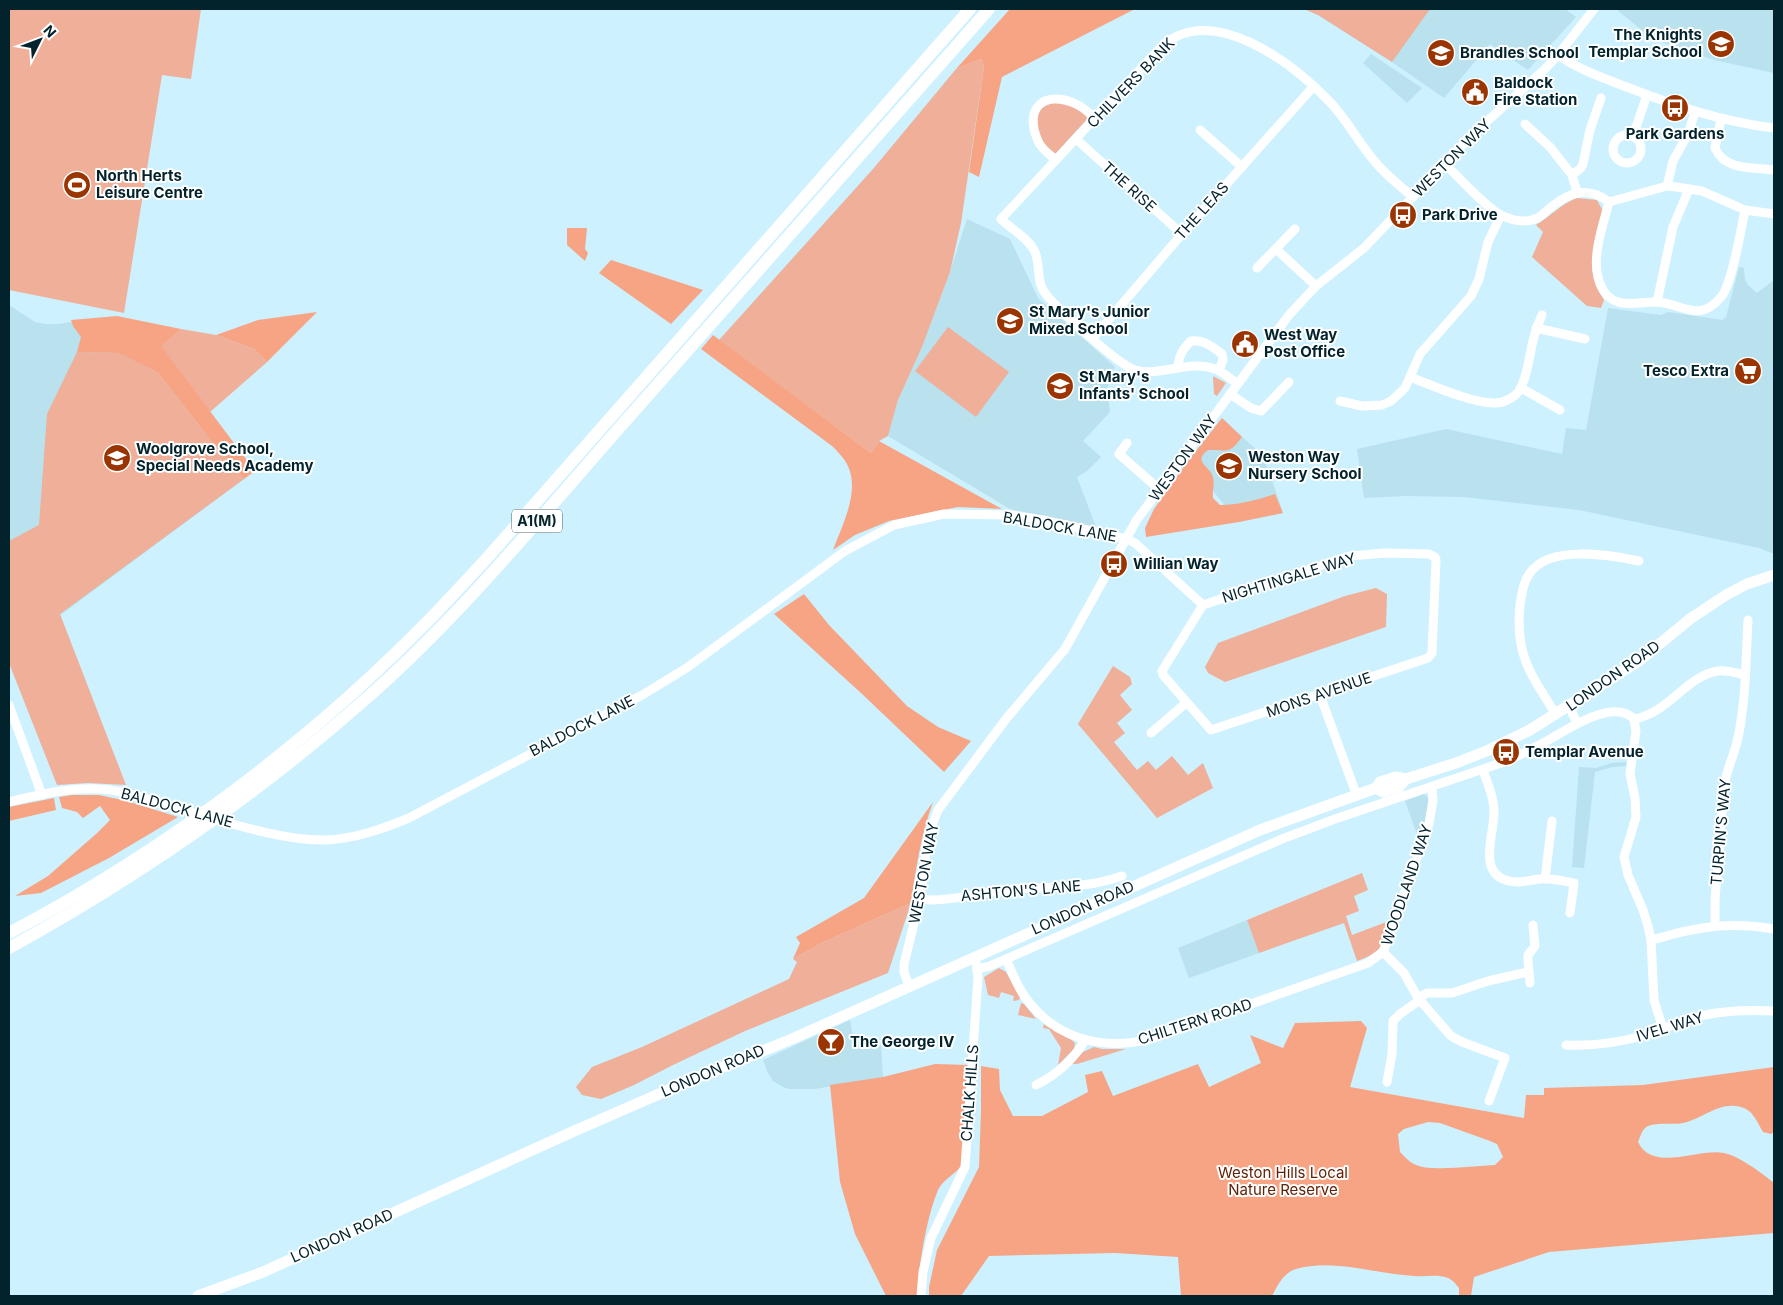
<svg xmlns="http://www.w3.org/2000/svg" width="1783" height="1305" viewBox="0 0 1783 1305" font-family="Inter,sans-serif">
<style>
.built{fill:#bae1ee}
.green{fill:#efaf98}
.forest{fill:#f7a485;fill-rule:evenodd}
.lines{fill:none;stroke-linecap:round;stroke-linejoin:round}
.minor{stroke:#fff;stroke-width:9}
.major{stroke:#fff;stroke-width:11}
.highway{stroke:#fff;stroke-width:12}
.labels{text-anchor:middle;stroke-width:4;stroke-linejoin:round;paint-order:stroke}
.shield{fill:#fff;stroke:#4e646b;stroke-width:1}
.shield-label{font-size:14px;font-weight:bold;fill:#02222c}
.poi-label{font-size:15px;font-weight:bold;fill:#02222c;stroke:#fff;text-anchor:start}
.street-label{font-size:15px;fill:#02222c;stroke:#fff}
.park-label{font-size:15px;fill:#612206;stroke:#fff}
</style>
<rect width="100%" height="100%" fill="#cdf1fe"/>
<g class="built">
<polygon points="1304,9 1565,9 1576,17 1528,70 1490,44 1444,98 1392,62 1318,15"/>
<polygon points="1616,9 1774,9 1774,73 1714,60 1651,38"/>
<polygon points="1371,54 1422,88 1407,103 1363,63"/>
<polygon points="967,219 1010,239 1038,298 1115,367 1106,380 1111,380 1107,387 1110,412 1083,441 1101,457 1087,471 1077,477 1096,527 1010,509 888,436 898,400 922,347 950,272"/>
<polygon points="1739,267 1744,268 1745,280 1748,285 1757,293 1774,280 1774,554 1759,548 1579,510 1464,497 1405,496 1364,498 1357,449 1446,429 1562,454 1566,428 1586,430 1608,308 1661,315 1668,312 1722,320 1726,317"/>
<polygon points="9,305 35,322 46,324 59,324 82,320 109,321 244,479 58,617 9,541"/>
<polygon points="1222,418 1260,453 1269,471 1283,513 1239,522 1188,461"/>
<polygon points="1626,762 1626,766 1612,767 1595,772 1584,868 1572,867 1579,767 1596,768 1612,763"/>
<polygon points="1424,794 1428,798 1429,805 1426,819 1418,837 1405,801"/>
<polygon points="1247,920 1259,953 1189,978 1178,948"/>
<polygon points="850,1020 855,1049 881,1046 883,1077 815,1089 789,1089 783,1087 773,1081 767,1071 763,1060"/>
</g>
<g class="green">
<polygon points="9,9 201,9 191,79 162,75 124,313 9,290"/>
<polygon points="1304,9 1430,9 1392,62 1318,15"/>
<polygon points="981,59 984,66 961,223 950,272 922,347 898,400 888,436 879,441 871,453 719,340 873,169 956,69"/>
<path d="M1052 101C1065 103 1082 104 1088 118L1056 153 1053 154 1043 146 1034 116 1037 111Z"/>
<path d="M1577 198 1597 200 1603 211C1597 243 1585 271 1604 300L1601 308 1587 306 1532 257 1543 232 1536 225C1551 216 1561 204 1577 198Z"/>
<polygon points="948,327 1009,372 976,417 915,371"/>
<polygon points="181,329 216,335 254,349 267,362 210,412 160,346"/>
<polygon points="77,352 118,353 158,373 208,437 244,479 60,614 126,785 88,783 57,785 9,663 9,541 39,525 47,414"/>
<polygon points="1213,376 1226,383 1217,396 1214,394"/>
<polygon points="1376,588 1387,594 1386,627 1225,682 1208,673 1205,667 1218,643 1345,596"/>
<polygon points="1113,666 1130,677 1132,684 1120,695 1132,710 1117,723 1125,733 1114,742 1137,770 1148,761 1156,770 1172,756 1188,775 1203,763 1213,788 1157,818 1078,724"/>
<path d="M1362 873 1368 890 1354 896 1359 911 1346 916 1352 935 1389 921C1381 947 1384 951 1357 961L1344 923 1259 953 1247 920Z"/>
<polygon points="911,903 888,973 745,1031 673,1065 634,1085 601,1099 582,1095 576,1087 592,1067 642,1047 789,979 797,962 793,959 822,943"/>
<polygon points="999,968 1006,972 1020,997 1019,1000 1013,1001 1014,996 1001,992 999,998 988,995 984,977"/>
<polygon points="1021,1003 1024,1004 1036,1019 1018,1015"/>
<path d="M1044 1024C1053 1031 1068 1035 1075 1043L1074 1049 1058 1065 1061 1048 1049 1029 1043 1028Z"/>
<polygon points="1094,1047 1102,1049 1126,1049 1077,1064 1071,1064 1083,1052"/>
</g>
<g class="forest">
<polygon points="1010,9 1135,9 1002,77 979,177 969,172 984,66 981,59 956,69"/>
<polygon points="567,228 587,228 585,249 588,253 585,261 567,245"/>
<polygon points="611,260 703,290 671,324 599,273"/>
<polygon points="317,312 267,362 254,349 216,335 258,320"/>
<polygon points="117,316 181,329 161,346 255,471 244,479 208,437 158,373 118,353 77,352 81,337 73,326 71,320"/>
<path d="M713 335 871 453 879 441 1002 509 958 507 889 521 855 535 833 550C842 525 861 491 847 464 843 457 838 452 832 446L701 349Z"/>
<path d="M1222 418 1242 437C1228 456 1228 449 1208 450 1192 462 1210 466 1213 477 1215 484 1212 491 1213 498L1220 505C1239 505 1257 500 1275 494L1283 513 1239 522 1146 537 1145 528 1154 509 1188 461Z"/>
<polygon points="804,594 829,625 907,706 938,727 971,741 944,772 861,693 774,614"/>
<polygon points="72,795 99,795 127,801 178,817 109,858 41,893 15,896 48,876 96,834 110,820 100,806 83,818 77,812 62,808 59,797"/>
<polygon points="54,798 56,810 9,821 9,807"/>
<path d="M933 802C921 835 916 868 911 903L822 943 793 959 800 943 796 937 864 898Z"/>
<path d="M1361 1021 1367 1028 1350 1087 1524 1118 1526 1095H1544V1088L1643 1085 1774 1067V1132L1771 1134 1763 1132C1757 1122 1753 1110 1741 1107 1719 1101 1703 1119 1683 1123 1672 1125 1659 1122 1648 1126 1642 1129 1641 1135 1638 1142 1653 1173 1698 1148 1724 1153 1739 1156 1762 1173 1774 1183V1233L1549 1252 1474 1277 1471 1296H1459V1288C1455 1283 1452 1279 1445 1277 1435 1274 1424 1277 1414 1276 1377 1274 1332 1258 1296 1269 1283 1273 1278 1285 1272 1296H1181L1178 1257 1115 1253 989 1256 961 1296H929V1287L937 1250 979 1167 981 1110V1066L999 1069 1000 1090 1013 1116H1042L1088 1092 1085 1075 1102 1071 1113 1096 1198 1064 1209 1087 1261 1063 1250 1035 1283 1048 1295 1023ZM1428 1122 1440 1123 1490 1141 1497 1144 1503 1157 1495 1165C1477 1166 1434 1171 1419 1166 1411 1164 1406 1158 1400 1152L1398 1134 1404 1129Z"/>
<path d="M935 1064 969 1065 964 1162C957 1174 944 1178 938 1190 926 1219 919 1265 917 1296H886L855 1234 840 1182 830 1085 883 1077Z"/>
</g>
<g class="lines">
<g class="minor">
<path d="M1558 55C1578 69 1601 77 1624 86 1673 105 1722 122 1774 128"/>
<path d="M1721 119 1715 148C1725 171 1752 167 1774 170"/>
<polyline points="1525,124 1550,147 1572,175"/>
<polyline points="1200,130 1242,167"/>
<circle cx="1627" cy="149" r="14"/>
<polyline points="1633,136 1647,95"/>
<polyline points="1076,139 1182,234"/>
<path d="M1056 160C1050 155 1041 149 1038 141 1023 107 1045 90 1076 104 1083 107 1089 113 1095 118"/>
<path d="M1444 163C1458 176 1485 207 1501 215 1511 220 1524 223 1535 219 1541 217 1545 212 1550 208 1569 192 1588 186 1609 202L1667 186 1676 187 1702 191 1745 210 1774 214"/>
<polyline points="1667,186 1673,161 1688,134 1695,112"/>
<polyline points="1577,192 1572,175 1581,168 1583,164 1590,130 1601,98"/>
<path d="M1609 202C1602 229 1588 265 1603 290 1615 310 1637 302 1655 302 1681 302 1698 325 1721 297 1732 285 1741 229 1745 210"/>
<polyline points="1276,249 1316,286"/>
<polyline points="1257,268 1295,229"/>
<polyline points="1657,302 1673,227 1689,189"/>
<polyline points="1536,328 1585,339"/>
<polyline points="1093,338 1182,234 1314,86"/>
<path d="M1178 368C1179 355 1182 350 1191 341 1203 339 1213 347 1222 354L1223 360 1219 370"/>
<path d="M1410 377C1431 385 1474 404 1495 403 1504 403 1516 397 1520 389 1529 373 1529 354 1534 337 1536 329 1539 322 1542 315"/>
<path d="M1237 383C1230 379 1223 372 1215 369 1189 359 1161 377 1135 370 1120 366 1052 305 1043 290 1036 278 1041 263 1034 250 1027 237 1011 229 1001 219L1163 45C1214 3 1292 63 1328 100 1347 119 1359 144 1376 163 1387 176 1400 186 1413 197"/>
<polyline points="1521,388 1560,410"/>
<polyline points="1230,394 1251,408 1261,411 1289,382"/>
<polyline points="1340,401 1362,406 1382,405 1391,401 1405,388 1420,354 1471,296 1479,279 1488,242 1501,215"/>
<polyline points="1127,443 1119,454 1160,490"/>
<polygon points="1386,553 1429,554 1435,557 1436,560 1432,653 1428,658 1211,730 1163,675 1162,671 1203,605 1350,556"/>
<polyline points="1320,695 1357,796"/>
<polyline points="9,705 42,795"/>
<polyline points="1569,706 1577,723"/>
<path d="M1556 715C1546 697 1533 681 1526 662 1519 644 1518 624 1520 605 1522 594 1523 582 1530 573 1550 544 1610 555 1639 561"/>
<polyline points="1634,719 1636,731 1630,774 1635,798 1636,817 1624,857 1628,875 1643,910 1648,926 1651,940 1654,1000 1663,1029"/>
<polyline points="1151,733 1186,703"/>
<path d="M1483 770C1487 782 1494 797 1494 810 1495 833 1476 874 1509 881 1520 884 1529 880 1540 879 1551 878 1563 881 1574 883L1570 913"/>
<path d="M9 802C38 795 69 787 99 789 123 790 146 799 169 806 215 818 278 841 325 840 355 839 382 829 409 818L644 694 688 667 845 551 894 525 944 514 1011 515 1043 520 1126 539 1135 543 1203 605"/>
<polyline points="1545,879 1552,821"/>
<path d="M920 899C942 903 980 893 1004 890 1044 886 1083 890 1122 876"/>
<path d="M1715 926V900L1724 786C1727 768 1736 751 1739 733 1746 696 1746 658 1748 620"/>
<path d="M1651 940C1665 937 1678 932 1692 930 1720 924 1746 924 1774 929"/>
<polyline points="1383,952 1404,973 1418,998 1451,1036 1462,1042 1505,1058 1489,1101"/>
<path d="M1006 959C1012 972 1017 986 1025 997 1055 1039 1102 1051 1151 1039L1368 963 1383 952 1390 934 1429 824 1433 800 1432 787"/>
<path d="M977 969 990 966 1282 839 1335 819 1510 760C1522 754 1533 748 1545 742 1565 731 1613 697 1634 719 1669 713 1686 676 1718 671 1727 670 1736 673 1745 675"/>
<polyline points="1530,983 1528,960 1528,955 1535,946 1533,925"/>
<polyline points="909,986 904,972 904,964 920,899 928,836 938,810 1006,719 1065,649 1136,521 1289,315 1316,286 1364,248 1473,134 1545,69 1558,55 1594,9"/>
<polyline points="1418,998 1427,993 1452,993 1488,981 1528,972"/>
<path d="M1566 1045C1592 1046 1617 1043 1642 1036 1662 1030 1681 1021 1701 1016 1725 1010 1750 1010 1774 1011"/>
<polyline points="1387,1082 1392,1054 1393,1021 1400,1014 1420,1000"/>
<path d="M1036 1085C1056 1075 1074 1059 1085 1040"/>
<polyline points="921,1296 923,1272 931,1238 965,1167 978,977 976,963"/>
</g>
<g class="major">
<polyline points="1376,788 1383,792 1399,787 1406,779"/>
<polyline points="198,1296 263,1272 572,1132 689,1081 792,1039 1260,830 1376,788 1380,782 1396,777 1406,779 1456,763 1489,750 1530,730 1640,660 1690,619 1726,595 1747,584 1774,575"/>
</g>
<g class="highway">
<path d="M9 933C163 852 309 743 431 618 450 598 469 578 488 557L970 9"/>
<path d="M9 948C140 876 256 796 368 697 461 615 539 519 621 426 744 287 866 148 989 9"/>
</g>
</g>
<defs>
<g id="school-disc" transform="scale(1.4375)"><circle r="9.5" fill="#9a3502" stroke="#fff"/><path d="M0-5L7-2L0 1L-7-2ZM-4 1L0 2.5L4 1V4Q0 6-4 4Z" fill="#fff"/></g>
<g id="civic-disc" transform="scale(1.4375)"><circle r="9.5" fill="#9a3502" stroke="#fff"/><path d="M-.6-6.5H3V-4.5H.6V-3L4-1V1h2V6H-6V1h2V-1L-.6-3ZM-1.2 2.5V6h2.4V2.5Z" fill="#fff"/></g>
<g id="bus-disc" transform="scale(1.4375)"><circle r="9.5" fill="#9a3502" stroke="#fff"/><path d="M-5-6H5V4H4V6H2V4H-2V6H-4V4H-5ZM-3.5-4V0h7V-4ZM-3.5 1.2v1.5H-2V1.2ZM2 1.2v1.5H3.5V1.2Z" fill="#fff"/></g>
<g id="stadium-disc" transform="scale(1.4375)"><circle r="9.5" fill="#9a3502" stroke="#fff"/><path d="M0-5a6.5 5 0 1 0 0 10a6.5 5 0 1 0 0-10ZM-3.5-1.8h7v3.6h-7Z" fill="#fff"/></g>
<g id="supermarket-disc" transform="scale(1.4375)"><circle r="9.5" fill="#9a3502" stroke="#fff"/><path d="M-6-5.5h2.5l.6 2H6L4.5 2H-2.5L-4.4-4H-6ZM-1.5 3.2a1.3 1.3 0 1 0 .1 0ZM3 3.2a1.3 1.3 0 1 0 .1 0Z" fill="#fff"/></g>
<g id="bar-disc" transform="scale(1.4375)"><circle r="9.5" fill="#9a3502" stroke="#fff"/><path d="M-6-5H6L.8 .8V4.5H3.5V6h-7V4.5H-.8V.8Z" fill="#fff"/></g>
</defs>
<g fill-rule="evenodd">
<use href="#school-disc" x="1721" y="44"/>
<use href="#school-disc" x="1441" y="53"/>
<use href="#civic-disc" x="1475" y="92"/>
<use href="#bus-disc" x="1675" y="108"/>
<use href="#stadium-disc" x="77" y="185"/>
<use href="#bus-disc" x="1403" y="215"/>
<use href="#school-disc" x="1010" y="321"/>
<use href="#civic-disc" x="1245" y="344"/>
<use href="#supermarket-disc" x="1748" y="371"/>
<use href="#school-disc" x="1060" y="386"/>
<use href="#school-disc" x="117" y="458"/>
<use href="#school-disc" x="1229" y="466"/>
<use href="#bus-disc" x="1114" y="564"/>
<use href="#bus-disc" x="1506" y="752"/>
<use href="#bar-disc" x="831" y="1042"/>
</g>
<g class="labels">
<rect class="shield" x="512" y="509.5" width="50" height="23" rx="4"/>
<g class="shield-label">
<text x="537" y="526">A1(M)</text>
</g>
<g class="poi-label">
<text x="1702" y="40" text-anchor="end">The Knights<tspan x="1702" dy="17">Templar School</tspan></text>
<text x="1460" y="58">Brandles School</text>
<text x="1494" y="88">Baldock<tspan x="1494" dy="17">Fire Station</tspan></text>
<text x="1675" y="139" text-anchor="middle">Park Gardens</text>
<text x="96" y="181">North Herts<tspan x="96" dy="17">Leisure Centre</tspan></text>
<text x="1422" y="220">Park Drive</text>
<text x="1029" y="317">St Mary's Junior<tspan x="1029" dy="17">Mixed School</tspan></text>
<text x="1264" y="340">West Way<tspan x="1264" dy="17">Post Office</tspan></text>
<text x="1729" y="376" text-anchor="end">Tesco Extra</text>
<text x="1079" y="382">St Mary's<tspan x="1079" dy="17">Infants' School</tspan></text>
<text x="136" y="454">Woolgrove School,<tspan x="136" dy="17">Special Needs Academy</tspan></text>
<text x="1248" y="462">Weston Way<tspan x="1248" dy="17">Nursery School</tspan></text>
<text x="1133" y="569">Willian Way</text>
<text x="1525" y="757">Templar Avenue</text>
<text x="850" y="1047">The George IV</text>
</g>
<g class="street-label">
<text transform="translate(1131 83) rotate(-46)" y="5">CHILVERS BANK</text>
<text transform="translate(1452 158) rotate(-45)" y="5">WESTON WAY</text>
<text transform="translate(1129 187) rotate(42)" y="5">THE RISE</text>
<text transform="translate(1202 211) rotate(-48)" y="5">THE LEAS</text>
<text transform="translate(1183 458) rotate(-54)" y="5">WESTON WAY</text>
<text transform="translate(1060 527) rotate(10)" y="5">BALDOCK LANE</text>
<text transform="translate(1289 578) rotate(-17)" y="5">NIGHTINGALE WAY</text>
<text transform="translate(1613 676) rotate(-35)" y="5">LONDON ROAD</text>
<text transform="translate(1319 695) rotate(-19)" y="5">MONS AVENUE</text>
<text transform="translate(582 726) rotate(-27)" y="5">BALDOCK LANE</text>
<text transform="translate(177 808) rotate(15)" y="5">BALDOCK LANE</text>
<text transform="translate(1721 832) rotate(-85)" y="5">TURPIN'S WAY</text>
<text transform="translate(924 873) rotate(-79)" y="5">WESTON WAY</text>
<text transform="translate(1407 885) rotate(-71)" y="5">WOODLAND WAY</text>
<text transform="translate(1021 891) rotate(-5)" y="5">ASHTON'S LANE</text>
<text transform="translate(1083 908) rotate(-24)" y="5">LONDON ROAD</text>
<text transform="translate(1195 1022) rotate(-18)" y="5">CHILTERN ROAD</text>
<text transform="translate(1670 1027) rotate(-17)" y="5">IVEL WAY</text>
<text transform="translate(713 1071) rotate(-23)" y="5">LONDON ROAD</text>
<text transform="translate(970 1093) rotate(-86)" y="5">CHALK HILLS</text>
<text transform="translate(342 1236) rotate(-24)" y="5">LONDON ROAD</text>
</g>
<g class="park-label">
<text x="1283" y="1178">Weston Hills Local<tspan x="1283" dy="17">Nature Reserve</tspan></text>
</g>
</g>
<rect width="1783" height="1305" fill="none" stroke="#02222c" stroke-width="20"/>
<g transform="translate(40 40) rotate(48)" stroke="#ffffff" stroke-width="4" paint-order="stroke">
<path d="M0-4L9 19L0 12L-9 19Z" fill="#02222c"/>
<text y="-8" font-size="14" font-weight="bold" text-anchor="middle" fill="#02222c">N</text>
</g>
</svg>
